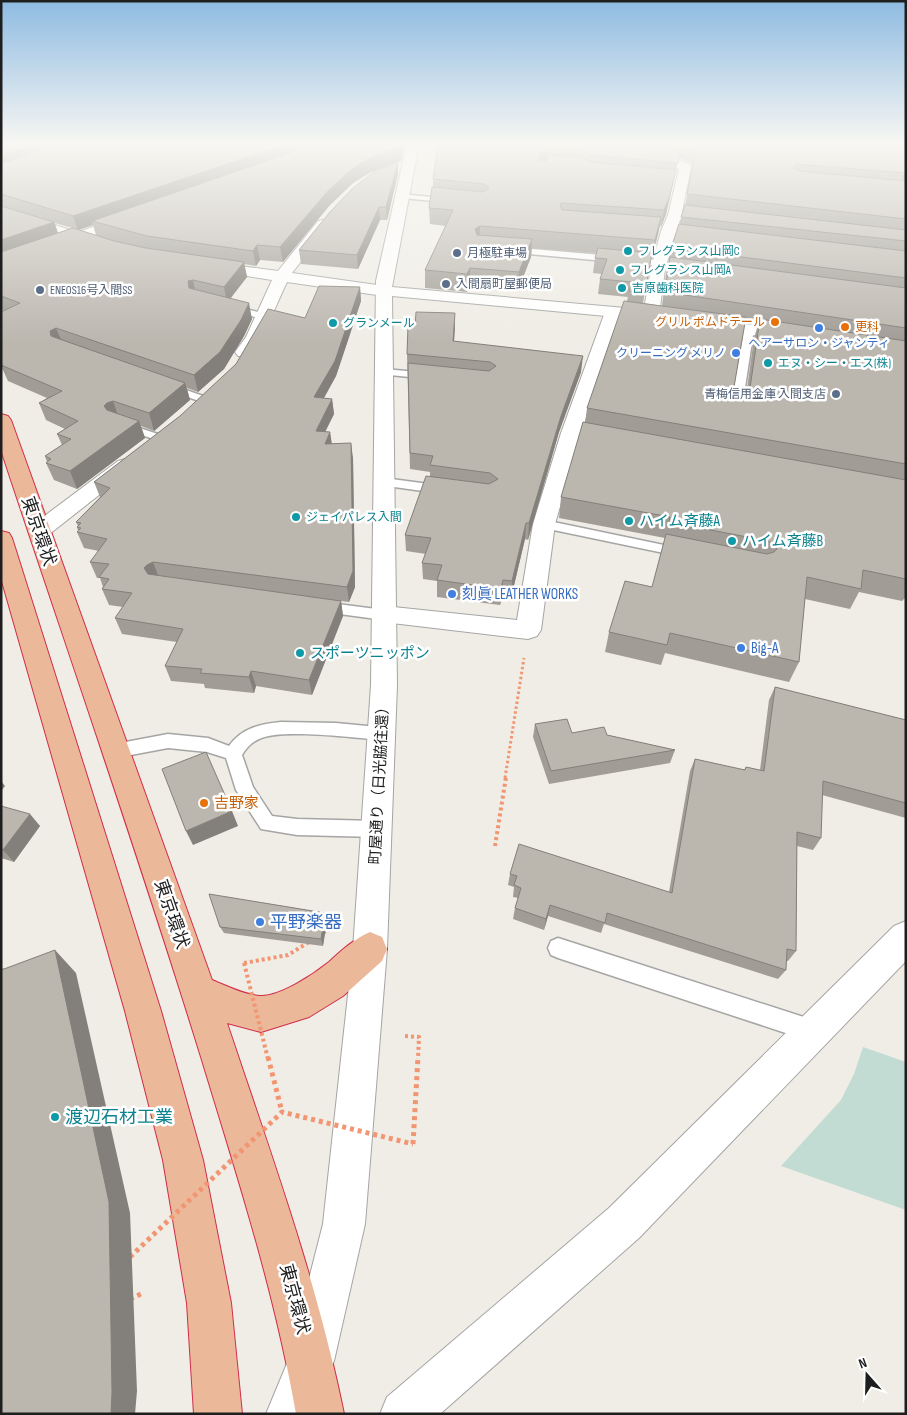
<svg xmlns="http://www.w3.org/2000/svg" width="907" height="1415" viewBox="0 0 907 1415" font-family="'Sofia Sans Condensed','Noto Sans JP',sans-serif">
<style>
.wetland{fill:#c2dcd4}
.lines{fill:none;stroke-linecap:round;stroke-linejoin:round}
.service-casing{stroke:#a5a5a5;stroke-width:3}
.minor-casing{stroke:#a5a5a5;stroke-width:2}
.tertiary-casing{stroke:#a5a5a5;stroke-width:2}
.trunk-casing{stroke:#d12d4a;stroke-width:2}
.path-far2{stroke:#f29572;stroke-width:3;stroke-dasharray:2.5 2.5;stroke-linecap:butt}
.path-far1{stroke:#f29572;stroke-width:4;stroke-dasharray:3 3;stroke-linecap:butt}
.path{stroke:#f29572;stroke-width:5;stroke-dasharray:4 4;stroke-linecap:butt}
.service{fill:#fff;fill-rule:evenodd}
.minor{fill:#fff;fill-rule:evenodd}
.tertiary{fill:#fff;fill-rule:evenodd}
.trunk{fill:#ecb89a;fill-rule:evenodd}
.path-bridge-far1{stroke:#f29572;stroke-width:4;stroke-dasharray:3 3;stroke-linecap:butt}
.path-bridge{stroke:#f29572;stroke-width:5;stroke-dasharray:4 4;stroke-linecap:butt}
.wall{fill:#a19d96;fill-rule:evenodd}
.shaded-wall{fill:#837f7a}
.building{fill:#bbb6ae;stroke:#837f7a}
.culture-dot{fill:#0f9aa8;stroke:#fff;stroke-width:2}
.service-dot{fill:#5c6f8a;stroke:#fff;stroke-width:2}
.food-dot{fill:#e8710a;stroke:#fff;stroke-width:2}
.shop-dot{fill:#3f7fe0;stroke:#fff;stroke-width:2}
.labels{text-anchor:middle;stroke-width:5;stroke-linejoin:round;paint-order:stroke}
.far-culture-label{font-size:12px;fill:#0d838f;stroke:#fff;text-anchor:start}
.far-service-label{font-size:12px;fill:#4e5e75;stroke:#fff;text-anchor:start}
.far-food-label{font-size:12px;fill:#c56008;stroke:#fff;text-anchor:end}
.far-shop-label{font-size:12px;fill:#366cbe;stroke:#fff}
.culture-label{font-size:15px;fill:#0d838f;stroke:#fff;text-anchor:start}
.shop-label{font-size:15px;fill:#366cbe;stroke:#fff;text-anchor:start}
.street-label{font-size:15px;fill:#1e1e1e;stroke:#fff}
.food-label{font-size:15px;fill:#c56008;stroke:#fff;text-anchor:start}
.near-street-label{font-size:18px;fill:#1e1e1e;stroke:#fff}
.near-shop-label{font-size:18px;fill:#366cbe;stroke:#fff;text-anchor:start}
.near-culture-label{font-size:18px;fill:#0d838f;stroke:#fff;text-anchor:start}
</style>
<rect width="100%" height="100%" fill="#efede5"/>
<polygon class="wetland" points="863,1047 906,1062 906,1210 781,1166 841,1100 854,1074"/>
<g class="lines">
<g class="service-casing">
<g id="service">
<polygon points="400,194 453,199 457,201 453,203 403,198 400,198"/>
<polygon points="510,247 659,260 663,263 659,266 507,252 506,250"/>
<polygon points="229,305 266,314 268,316 263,319 226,310 226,306"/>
<polygon points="749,326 754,329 742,407 736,410 730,407 744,329"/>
<polygon points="384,369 429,373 434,376 429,379 380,374 379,372 380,370"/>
<polygon points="169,384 206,397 207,399 202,402 165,389 164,387"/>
<polygon points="124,423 164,436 166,438 160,441 120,428 118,426"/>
<polygon points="384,478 444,486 450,490 444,494 380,485 378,482"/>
<polygon points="544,520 683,549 688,550 690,553 688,556 683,557 539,527 537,524"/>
<polygon points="322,602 384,610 389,611 391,615 389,619 384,620 317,611 315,607 317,603"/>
<path d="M281 722 336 723 388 728 390 733 388 738 382 740C355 738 281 728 259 739 252 742 246 748 242 755L253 787 272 816 297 819 377 821 383 823 386 829 383 835 377 837 297 835 261 829 236 790 226 758 207 752 168 748 115 758 109 756 107 751 109 746 115 744 168 734 208 738 229 746C242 728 260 724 281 722Z"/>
<polygon points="558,938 813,1020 821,1023 824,1031 821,1039 813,1042 558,958 551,955 548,948 551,941"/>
</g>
</g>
<g class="minor-casing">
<g id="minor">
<polygon points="650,144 662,144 663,154 689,164 691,167 682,212 718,216 725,220 718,224 680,220 665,269 659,315 657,318 645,318 643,315 651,269 661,231 668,215 679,169 653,158"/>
<polygon points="1,208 102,240 104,243 97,247 92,246 1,216"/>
<path d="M323 220 330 224 292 273 384 286 389 288 392 291 389 294 384 296 287 282C275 307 266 333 250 356L244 357 238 356 235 352 246 337 272 280 209 270 204 269 202 266 204 263 209 262 278 271 318 221Z"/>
<polygon points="613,307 619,309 621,312 581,433 555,524 541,630 537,636 528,639 375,621 372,615 375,609 384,606 517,620 533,524 561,433 605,312 607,309"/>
<polygon points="125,459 132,461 135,465 132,469 47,536 39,538 31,536 28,531 31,526 118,461"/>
</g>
</g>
<g class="tertiary-casing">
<g id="tertiary">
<polygon points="407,144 419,144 392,287 659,311 665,313 667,316 665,319 659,321 392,296 397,685 387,949 365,1224 334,1361 314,1414 266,1414 288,1361 323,1224 353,949 371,685 376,281"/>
<polygon points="130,214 135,215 137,218 135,221 1,268 1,259"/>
<polygon points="706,318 794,332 800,333 802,337 800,341 794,342 700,326 698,323 700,320"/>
<polygon points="906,921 906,961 639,1238 440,1414 380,1414 387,1397 609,1208 894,926"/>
</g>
</g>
<g class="trunk-casing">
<g id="trunk">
<path d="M1 414 8 416 11 420 212 980C227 986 244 995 260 996 280 997 314 974 329 962 342 950 354 939 370 932L382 937 387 949 382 961 343 996 309 1017 261 1032 227 1023C270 1152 317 1280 344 1414H296C275 1292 237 1175 201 1057 138 853 68 652 1 450Z"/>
<polygon points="1,531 9,533 12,538 161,1011 203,1160 231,1303 242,1414 194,1414 187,1303 163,1160 125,1011 1,578"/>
</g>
</g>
<polyline class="path-far2" points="505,778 524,658"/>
<g class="path-far1">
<polyline points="495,846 506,777"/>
<polyline points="323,933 331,928"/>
<polyline points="244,963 288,955 309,942"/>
<polyline points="405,1036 419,1037 418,1059"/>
</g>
<g class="path">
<polyline points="413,1144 418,1057"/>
<polyline points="130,1299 143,1293"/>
</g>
<use href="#service" class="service"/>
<use href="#minor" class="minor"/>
<use href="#tertiary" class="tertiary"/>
<use href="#trunk" class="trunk"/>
<polyline class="path-bridge-far1" points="244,963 268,1059"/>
<g class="path-bridge">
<polyline points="268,1057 282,1112"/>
<polyline points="130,1257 282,1112 413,1144"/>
</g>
</g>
<g class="wall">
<path d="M1 144H405L401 161 398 162V174L387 220H380L358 269 301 264 299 250 393 164 371 172 353 183 329 206 283 262 260 260 256 266 244 264 247 277 230 298 252 319 244 336 224 369 198 392 187 388 190 400 154 431 141 426 145 438 77 489 54 480 46 463 47 462 45 456 62 445 57 434 65 429 46 420 39 403 47 398 8 381 1 366V312L4 310H1ZM55 223 72 228 58 233ZM93 225 96 235 79 230Z"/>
<path d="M438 144 664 148V144H906V597L902 601 859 592 850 609 805 599 799 662 789 682 665 653 661 665 605 652 609 632 652 587 665 538 559 518 561 497 585 423 587 408 627 301 628 297 598 294 600 279 602 274 593 273 595 258 597 253 532 248 531 257 518 290 469 286 467 292 425 288V270L446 226 430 224 429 208 433 187V179ZM679 158 690 162 693 166 685 206 671 248 666 274 662 306 643 303 651 257 652 258 660 226 661 227 666 214ZM745 323 758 325 754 338 747 389 741 392 734 387Z"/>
<polygon points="360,287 361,301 336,376 324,398 332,399 334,414 325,432 330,432 332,444 353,458 355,587 349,602 341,601 343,616 312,695 256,686 254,693 205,688 204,684 171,681 165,666 177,642 122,634 115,618 123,607 109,605 102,589 103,587 100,578 97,578 90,562 99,551 84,548 77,532 78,531 77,527 78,526 76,522 100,497 94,482 180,416 305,318"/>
<polygon points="455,313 454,341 581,372 559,432 528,540 525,539 511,598 502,597 500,605 437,597 437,581 423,579 422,563 426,554 406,551 405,535 430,477 430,472 410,469 407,354 415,326"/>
<polygon points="775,687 906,720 906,818 822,795 821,838 813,850 797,846 796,951 788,961 786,961 786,970 778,979 604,924 601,933 548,916 544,930 513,919 515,908 518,898 513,897 514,887 508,885 510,874 669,892 690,771 695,759 744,770 746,767 760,770 769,700"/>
<polygon points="535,724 572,733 607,735 675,750 670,763 549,784 533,737"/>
<polygon points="1,806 40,826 14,862 1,858"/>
<polygon points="327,920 323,946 224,933 220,927"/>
</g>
<g class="shaded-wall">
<polygon points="34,144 66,144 1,171 1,156"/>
<polygon points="286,144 325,144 92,221 93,225 78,230 73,216"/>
<polygon points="402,144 405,144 401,161 398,162 398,174 387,220 386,207 398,162 371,172 353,183 329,206 283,262 280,247 328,191 352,169 370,158"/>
<polygon points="549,147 548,162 538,170 539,154"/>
<polygon points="676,170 666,214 661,227 664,210"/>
<polygon points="904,173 906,173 906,188 898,189"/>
<polygon points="379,207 380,220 358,269 357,255"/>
<polygon points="661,217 658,234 652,258 655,240"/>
<polygon points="54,222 59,237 1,257 1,240"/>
<polygon points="480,226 479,243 475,229"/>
<polygon points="532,239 531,257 518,290 519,272"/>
<polygon points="257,245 260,260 256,266 253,251"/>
<polygon points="244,262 247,277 227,303 224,287"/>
<polygon points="470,268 469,286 467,292 467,274"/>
<polygon points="193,280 196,295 189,288 188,281"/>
<polygon points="360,287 361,301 336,376 316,412 314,397"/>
<polygon points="249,303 252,319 244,336 224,369 198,392 194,375"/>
<polygon points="455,313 455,328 453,356 453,341"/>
<polygon points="56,328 63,344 51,336 50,331"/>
<polygon points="583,356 581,372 559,432 528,540 529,523 561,416"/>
<polygon points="185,383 190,400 154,431 149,413"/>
<polygon points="332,399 334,414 318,446 316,431"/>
<polygon points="113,401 119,418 113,420 104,406 107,403"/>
<polygon points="139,421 145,438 77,489 70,471"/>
<polygon points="330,432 332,447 325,444"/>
<polygon points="351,443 353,458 355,587 349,602 347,587"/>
<polygon points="526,523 525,539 511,598 512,581"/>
<polygon points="153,562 159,578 150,584 144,568 147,565"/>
<polygon points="503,580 502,597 500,605 501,589"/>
<polygon points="341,601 343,616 312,695 309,680"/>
<polygon points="251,671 256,686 254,693 249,677"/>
<polygon points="1,781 5,786 1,791"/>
<polygon points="232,811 238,826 193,845 186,831"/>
<polygon points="30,814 40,826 14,862 3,850"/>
<polygon points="550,905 548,916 544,930 546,919"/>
<polygon points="325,913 327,920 323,946 321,939"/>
<polygon points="55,950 76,973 130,1213 137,1391 135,1414 111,1414"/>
</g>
<g class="building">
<polygon points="1,144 34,144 1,156"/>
<polygon points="55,144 286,144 73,216 1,194 1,164"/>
<polygon points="316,144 402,144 401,147 370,158 352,169 328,191 280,247 257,245 253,251 147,236 92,221"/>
<polygon points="438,144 656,144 680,155 678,163 591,155 584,150 549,147 539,154 538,160 546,161 552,155 581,157 589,162 676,170 669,198 664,210 562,203 560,204 562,210 661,217 655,240 480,226 475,229 477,235 532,239 519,272 470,268 467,274 425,270 453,210 429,208 432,187 483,192 489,188 484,184 433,179"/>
<polygon points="685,144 906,144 906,173 796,164 793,168 798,171 906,181 906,219 687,194 696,151 693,147"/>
<polygon points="398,162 386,207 379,207 357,255 299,250 330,212 352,189 375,171"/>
<polygon points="685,205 906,230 906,241 681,217"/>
<polygon points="1,206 54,222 1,240"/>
<polygon points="679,224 906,251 906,278 671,248"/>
<polygon points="73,228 114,241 146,248 244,262 224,287 193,280 188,281 189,288 249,303 241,320 220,352 194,375 56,328 50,331 51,336 185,383 149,413 113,401 107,403 104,406 107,410 139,421 70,471 46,463 51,459 45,456 71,439 57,434 78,421 39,403 62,391 1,365 1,312 20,303 1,296 1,252"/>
<polygon points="598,248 652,253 645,293 629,291 632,282 600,279 607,259 595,258"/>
<polygon points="670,257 906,288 906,328 665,292"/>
<polygon points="319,286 360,287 335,361 314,397 332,399 316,431 330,432 325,444 351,443 353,571 347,587 153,562 147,565 144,568 148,574 341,601 309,680 251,671 249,677 200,673 202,669 165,666 183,629 115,618 132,593 102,589 109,579 99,577 109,564 90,562 107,539 77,532 81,528 77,527 81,523 76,522 110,488 94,482 180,416 236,364 268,309 305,318"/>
<polygon points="624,301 746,317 734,387 741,392 750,388 760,319 906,341 906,464 587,408"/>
<polygon points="416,312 455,313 453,341 583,356 561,416 529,523 526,523 512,581 503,580 501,589 437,580 442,565 422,563 431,538 405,535 426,476 489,484 498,479 490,473 430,465 433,456 410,453 408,363 489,371 496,366 490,362 407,354 408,326 415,326"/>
<polygon points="583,422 906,480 906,579 863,570 861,589 807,577 799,662 670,633 667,645 609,632 625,581 652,587 666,534 767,554 774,552 777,549 774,544 768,541 669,522 670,517 561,497"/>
<polygon points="775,687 906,720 906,803 823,781 821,838 797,832 796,951 787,949 786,970 607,913 605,923 550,905 546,919 515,908 521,888 514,885 517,876 510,874 519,844 672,893 695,759 745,770 746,767 764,771"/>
<polygon points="567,719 572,733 604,727 607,735 675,750 551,771 535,724"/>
<polygon points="206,752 232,811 186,831 162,769"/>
<polygon points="1,806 30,814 3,850 1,849"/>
<polygon points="209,894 325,913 321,939 220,927"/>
<polygon points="55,950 109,1202 112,1392 111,1414 1,1414 1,969 4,969"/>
</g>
<linearGradient id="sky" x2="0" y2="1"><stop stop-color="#8ebbe2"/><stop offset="0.42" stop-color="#f8f7f3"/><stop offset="1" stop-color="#f8f7f3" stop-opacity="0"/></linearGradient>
<rect width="907" height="342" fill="url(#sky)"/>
<g class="culture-dot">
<circle cx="628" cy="251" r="5"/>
<circle cx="620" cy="270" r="5"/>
<circle cx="622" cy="288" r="5"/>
<circle cx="333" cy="323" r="5"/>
<circle cx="768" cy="363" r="5"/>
<circle cx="296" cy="517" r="5"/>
<circle cx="629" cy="521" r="5"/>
<circle cx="732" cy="541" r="5"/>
<circle cx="300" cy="653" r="5"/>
<circle cx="55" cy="1117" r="5"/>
</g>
<g class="service-dot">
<circle cx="457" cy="253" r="5"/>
<circle cx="446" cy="284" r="5"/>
<circle cx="40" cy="290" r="5"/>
<circle cx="836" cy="394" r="5"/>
</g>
<g class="food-dot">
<circle cx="775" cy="322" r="5"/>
<circle cx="845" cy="327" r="5"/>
<circle cx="204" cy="803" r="5"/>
</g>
<g class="shop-dot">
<circle cx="819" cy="328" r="5"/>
<circle cx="736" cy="353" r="5"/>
<circle cx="452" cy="594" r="5"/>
<circle cx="741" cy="648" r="5"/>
<circle cx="260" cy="922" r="5"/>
</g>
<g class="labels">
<g class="far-culture-label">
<text x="638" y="255">フレグランス山岡C</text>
<text x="630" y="274">フレグランス山岡A</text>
<text x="632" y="292">吉原歯科医院</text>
<text x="343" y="327">グランメール</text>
<text x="778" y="367">エヌ・シー・エス(株)</text>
<text x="306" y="521">ジェイパレス入間</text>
</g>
<g class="far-service-label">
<text x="467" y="257">月極駐車場</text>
<text x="456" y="288">入間扇町屋郵便局</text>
<text x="50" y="294">ENEOS16号入間SS</text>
<text x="826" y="398" text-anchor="end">青梅信用金庫 入間支店</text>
</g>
<g class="far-food-label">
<text x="765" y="326">グリル ポムドテール</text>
<text x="855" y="331" text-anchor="start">更科</text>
</g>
<g class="far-shop-label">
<text x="819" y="347">ヘアーサロン・ジャンティ</text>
<text x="726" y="357" text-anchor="end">クリーニング メリノ</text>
</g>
<g class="culture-label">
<text x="639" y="526">ハイム斉藤A</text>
<text x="742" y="546">ハイム斉藤B</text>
<text x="310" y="658">スポーツニッポン</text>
</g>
<g class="shop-label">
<text x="462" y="599">刻眞 LEATHER WORKS</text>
<text x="751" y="653">Big-A</text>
</g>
<g class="street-label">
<text transform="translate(379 782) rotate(-87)" y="5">町屋通り（日光脇往還）</text>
</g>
<g class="food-label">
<text x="214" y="808">吉野家</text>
</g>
<g class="near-street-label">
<text transform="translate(39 531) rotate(71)" y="6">東京環状</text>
<text transform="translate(172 914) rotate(71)" y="6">東京環状</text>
<text transform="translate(295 1299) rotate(75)" y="6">東京環状</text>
</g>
<g class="near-shop-label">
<text x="270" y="928">平野楽器</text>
</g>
<g class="near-culture-label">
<text x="65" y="1123">渡辺石材工業</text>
</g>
</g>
<rect width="907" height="1415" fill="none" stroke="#1e1e1e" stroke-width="5"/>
<g transform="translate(867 1375) rotate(340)" stroke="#ffffff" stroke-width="4" paint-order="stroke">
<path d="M0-4L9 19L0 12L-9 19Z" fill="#1e1e1e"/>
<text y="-8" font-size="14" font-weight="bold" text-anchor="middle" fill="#1e1e1e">N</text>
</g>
</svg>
